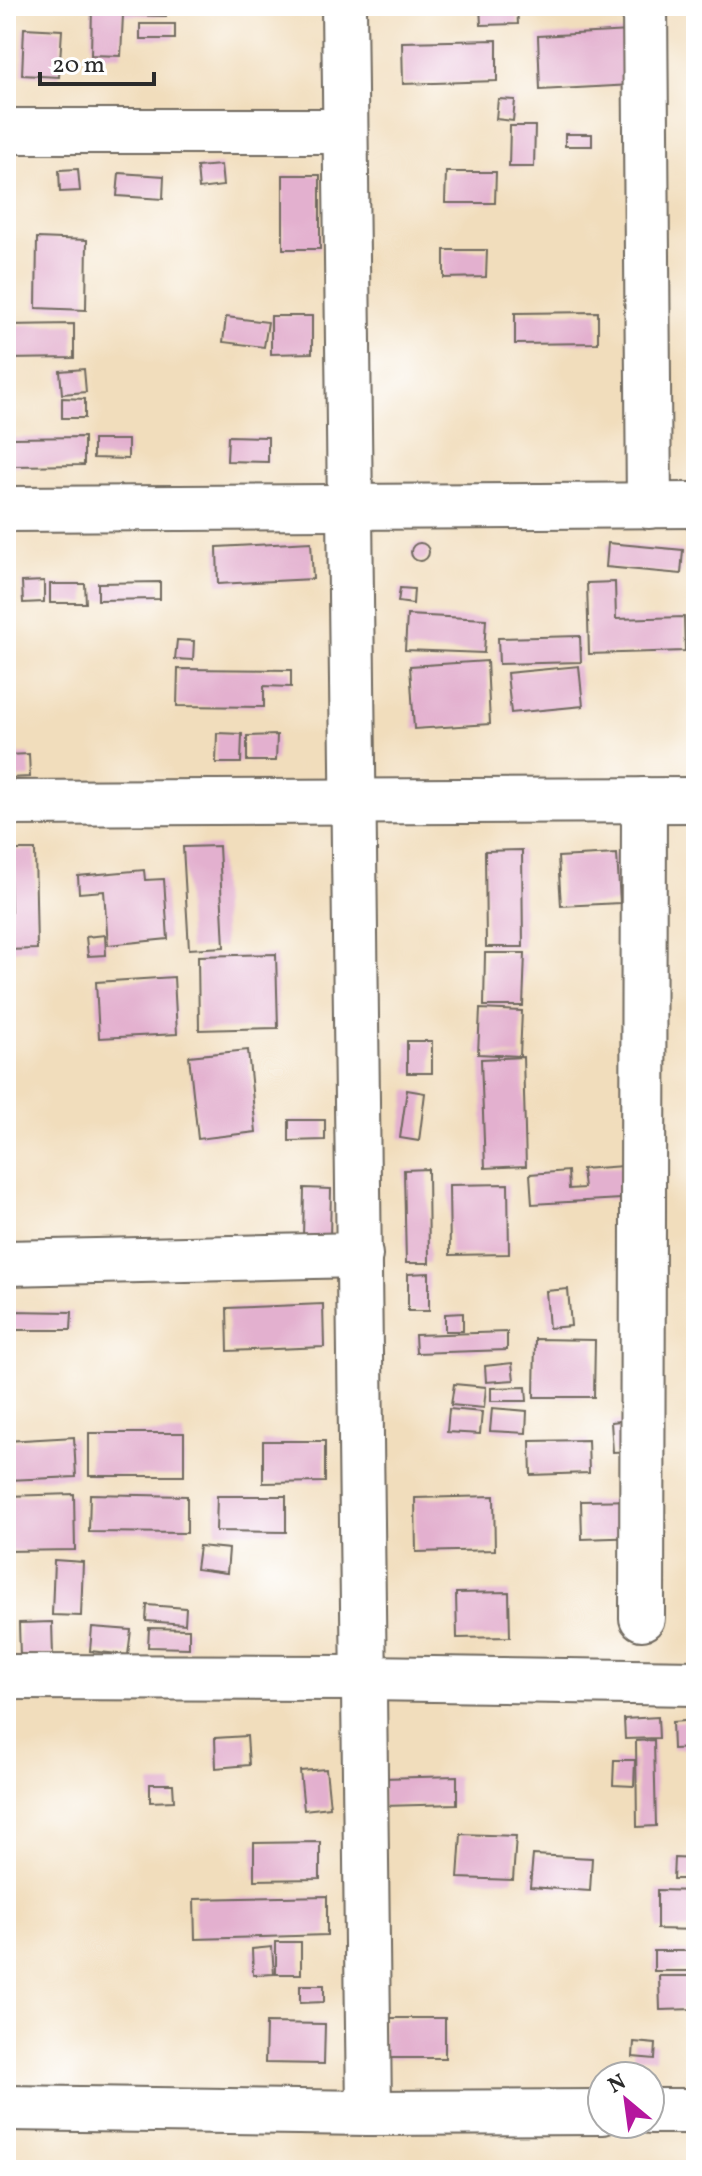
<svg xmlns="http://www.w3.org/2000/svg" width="702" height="2176" viewBox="0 0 702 2176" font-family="Vollkorn,serif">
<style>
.building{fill:#e3b0cf}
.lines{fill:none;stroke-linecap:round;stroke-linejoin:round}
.minor-casing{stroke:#70695e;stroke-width:48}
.minor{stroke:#fff;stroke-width:44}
</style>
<rect width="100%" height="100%" fill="#fff"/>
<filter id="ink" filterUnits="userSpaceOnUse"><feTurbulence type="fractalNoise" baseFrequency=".0125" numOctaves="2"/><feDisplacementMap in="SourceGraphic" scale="16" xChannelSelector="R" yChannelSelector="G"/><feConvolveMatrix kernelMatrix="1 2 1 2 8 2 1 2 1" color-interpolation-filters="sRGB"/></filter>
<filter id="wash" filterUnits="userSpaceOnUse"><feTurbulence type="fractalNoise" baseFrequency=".006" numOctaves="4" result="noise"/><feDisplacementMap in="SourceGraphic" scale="32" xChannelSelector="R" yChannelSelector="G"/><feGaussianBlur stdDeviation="1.8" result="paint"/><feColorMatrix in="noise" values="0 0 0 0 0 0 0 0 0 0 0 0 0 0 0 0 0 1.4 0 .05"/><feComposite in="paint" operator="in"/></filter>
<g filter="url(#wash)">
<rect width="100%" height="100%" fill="#f1ddbc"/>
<g id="blocks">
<g class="building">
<polygon points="92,6 166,6 166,16 123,15 121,56 91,55"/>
<polygon points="480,6 517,6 518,24 481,25"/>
<rect x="140" y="24" width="35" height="15"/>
<polygon points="24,28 62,30 59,77 22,75"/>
<polygon points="630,31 632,85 540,90 538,36"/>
<polygon points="497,40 497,81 403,84 402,42"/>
<polygon points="498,99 515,100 513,121 496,119"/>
<polygon points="510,126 535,126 534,167 509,167"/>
<rect x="565" y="134" width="27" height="12"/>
<polygon points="221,165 223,186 199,189 197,167"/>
<polygon points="78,169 80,191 60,192 59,170"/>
<polygon points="446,172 496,172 495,203 445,203"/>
<polygon points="119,173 164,176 163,199 117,196"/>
<rect x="283" y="175" width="37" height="74"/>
<polygon points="37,238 87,240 86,310 36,308"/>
<polygon points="444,250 487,250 486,277 444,278"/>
<polygon points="598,312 598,343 515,344 515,313"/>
<polygon points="271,316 312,316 312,353 271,354"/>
<polygon points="226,317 268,322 264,347 223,342"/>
<polygon points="74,324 74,358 6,359 6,325"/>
<polygon points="84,369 86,392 62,394 60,371"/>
<polygon points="62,398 85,399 85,418 62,418"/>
<polygon points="228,436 268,437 268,462 227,461"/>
<polygon points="84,437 84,465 12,466 12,438"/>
<polygon points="93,440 128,440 128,459 93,458"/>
<polygon points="311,542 313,579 218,584 217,547"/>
<polygon points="608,543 683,550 681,574 606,567"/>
<circle cx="420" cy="552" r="9"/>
<polygon points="44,581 44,602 23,603 22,582"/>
<polygon points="160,582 160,599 98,600 98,583"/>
<polygon points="615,582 616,619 684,617 685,651 589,654 587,583"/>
<polygon points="50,584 85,584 86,603 50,603"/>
<polygon points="400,588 414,589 413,604 398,602"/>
<polygon points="407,615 486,619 484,653 405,650"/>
<polygon points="580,636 581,662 499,664 498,638"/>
<polygon points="177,640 194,641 193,660 175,659"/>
<polygon points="487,661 490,724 414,729 410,666"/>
<polygon points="579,666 583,706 511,713 507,673"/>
<polygon points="178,669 291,670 291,687 264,686 264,707 177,706"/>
<polygon points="217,733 242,734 241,763 216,763"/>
<polygon points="277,735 276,761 247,761 247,736"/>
<polygon points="29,754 30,777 8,778 7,755"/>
<polygon points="219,846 224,947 189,949 183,847"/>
<polygon points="6,850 35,850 37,949 6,950 6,915 11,915 10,878 6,878"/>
<polygon points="522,850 523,947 486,947 485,851"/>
<polygon points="617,854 620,903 561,906 558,857"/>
<polygon points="144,870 145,880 164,879 168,939 108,945 104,891 79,893 78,876"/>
<polygon points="105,935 106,955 88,956 86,937"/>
<polygon points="485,953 525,953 523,1006 484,1006"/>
<polygon points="276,954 278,1028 199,1030 198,956"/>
<polygon points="174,977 177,1034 99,1038 96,982"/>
<polygon points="480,1009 522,1011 520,1056 478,1054"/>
<rect x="407" y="1041" width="25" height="32"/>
<polygon points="248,1050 256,1132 198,1139 189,1056"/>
<polygon points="523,1057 526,1166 485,1168 481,1059"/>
<polygon points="407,1090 425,1093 419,1141 400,1138"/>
<polygon points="289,1120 325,1120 325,1140 289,1141"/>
<polygon points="637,1165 639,1198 532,1204 530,1174 568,1171 569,1189 584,1188 582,1169"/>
<polygon points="428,1169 429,1263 406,1263 404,1170"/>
<polygon points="508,1184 509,1254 450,1255 449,1185"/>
<polygon points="304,1188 331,1189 330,1239 303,1239"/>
<polygon points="429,1273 429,1311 408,1311 408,1274"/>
<polygon points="568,1289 571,1326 549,1328 546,1291"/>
<polygon points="323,1304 324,1347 228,1351 227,1308"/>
<polygon points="12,1311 72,1312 71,1330 12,1330"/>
<polygon points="463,1313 463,1331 445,1331 445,1314"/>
<polygon points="507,1332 507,1350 416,1353 415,1335"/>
<polygon points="535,1339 595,1340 594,1397 534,1397"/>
<polygon points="512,1363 514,1380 486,1382 485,1366"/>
<polygon points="454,1384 486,1387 484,1408 451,1405"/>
<polygon points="526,1387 527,1401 491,1401 491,1388"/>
<polygon points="492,1408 527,1411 526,1433 490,1431"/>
<polygon points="449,1409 482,1412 480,1434 447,1432"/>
<polygon points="630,1420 633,1451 613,1452 611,1422"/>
<rect x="89" y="1433" width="95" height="43"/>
<polygon points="74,1437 76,1477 8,1480 6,1441"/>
<polygon points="588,1440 589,1473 531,1475 530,1441"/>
<polygon points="263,1441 325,1441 325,1482 263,1483"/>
<polygon points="74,1494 75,1550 6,1551 6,1496"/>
<polygon points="90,1494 187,1496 187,1533 89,1532"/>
<polygon points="217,1496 286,1496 286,1532 216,1531"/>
<polygon points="494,1496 495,1550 416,1552 415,1498"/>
<polygon points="641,1500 642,1537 582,1539 581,1501"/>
<polygon points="199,1546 229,1549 227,1573 196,1569"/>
<polygon points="54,1560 83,1562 81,1616 52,1615"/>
<polygon points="509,1592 510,1637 457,1638 456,1593"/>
<polygon points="147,1605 186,1608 185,1624 146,1621"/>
<polygon points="52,1622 53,1656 20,1657 19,1623"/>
<polygon points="92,1627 131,1630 128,1655 90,1651"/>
<polygon points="149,1628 189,1629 189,1648 148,1647"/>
<polygon points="658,1717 659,1738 625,1739 624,1719"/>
<polygon points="696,1720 696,1748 673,1749 672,1722"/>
<polygon points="247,1736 249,1765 216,1768 215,1738"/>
<polygon points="654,1740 656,1826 637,1827 636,1741"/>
<polygon points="614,1760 635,1760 634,1786 613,1785"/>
<polygon points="326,1769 330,1807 304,1810 300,1771"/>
<polygon points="457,1776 457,1804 383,1806 382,1778"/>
<polygon points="150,1784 173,1784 174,1801 150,1802"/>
<polygon points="461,1834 516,1836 513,1880 458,1878"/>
<polygon points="320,1842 320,1879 254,1880 254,1843"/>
<polygon points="533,1855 592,1858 590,1891 530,1887"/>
<polygon points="674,1858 696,1859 696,1879 673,1879"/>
<polygon points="657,1890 696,1891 696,1930 657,1929"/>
<polygon points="327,1896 327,1935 195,1939 194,1899"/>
<rect x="276" y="1942" width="25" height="32"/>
<polygon points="272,1947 274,1974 253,1975 252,1949"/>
<rect x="654" y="1951" width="42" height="20"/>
<polygon points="659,1976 694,1976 695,2009 660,2010"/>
<polygon points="300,1985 324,1985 324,2002 300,2003"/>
<polygon points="384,2018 445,2018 445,2058 383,2058"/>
<polygon points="266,2023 325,2024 324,2064 265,2063"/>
<polygon points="634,2042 656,2044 655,2059 633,2057"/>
</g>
</g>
</g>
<g filter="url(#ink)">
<use href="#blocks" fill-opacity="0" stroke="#70695e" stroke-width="2"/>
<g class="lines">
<g class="minor-casing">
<g id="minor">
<polyline points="344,6 369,2113"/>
<polyline points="645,6 649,506"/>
<polyline points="6,131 345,131"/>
<polyline points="6,509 696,505"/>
<polyline points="6,803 696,800"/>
<polyline points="6,1263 360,1255"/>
<polyline points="642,1618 644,800"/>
<polyline points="6,1677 364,1678 696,1683"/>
<polyline points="6,2108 369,2113 602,2112"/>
<polyline points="650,2111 696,2111"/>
</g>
</g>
<use href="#minor" class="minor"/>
</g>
</g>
<rect width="702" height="2176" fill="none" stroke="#fff" stroke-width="32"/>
<g transform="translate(626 2100) rotate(331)"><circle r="38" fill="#ffffff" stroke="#aaaaaa" stroke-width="2"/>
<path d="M0-6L14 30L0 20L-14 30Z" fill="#b5179e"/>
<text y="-12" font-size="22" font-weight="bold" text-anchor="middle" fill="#2b2b2b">N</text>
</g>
<path d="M40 72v12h114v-12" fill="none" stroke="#2b2b2b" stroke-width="4"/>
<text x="52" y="72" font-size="24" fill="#2b2b2b" stroke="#ffffff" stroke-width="6" paint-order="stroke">20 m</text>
</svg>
